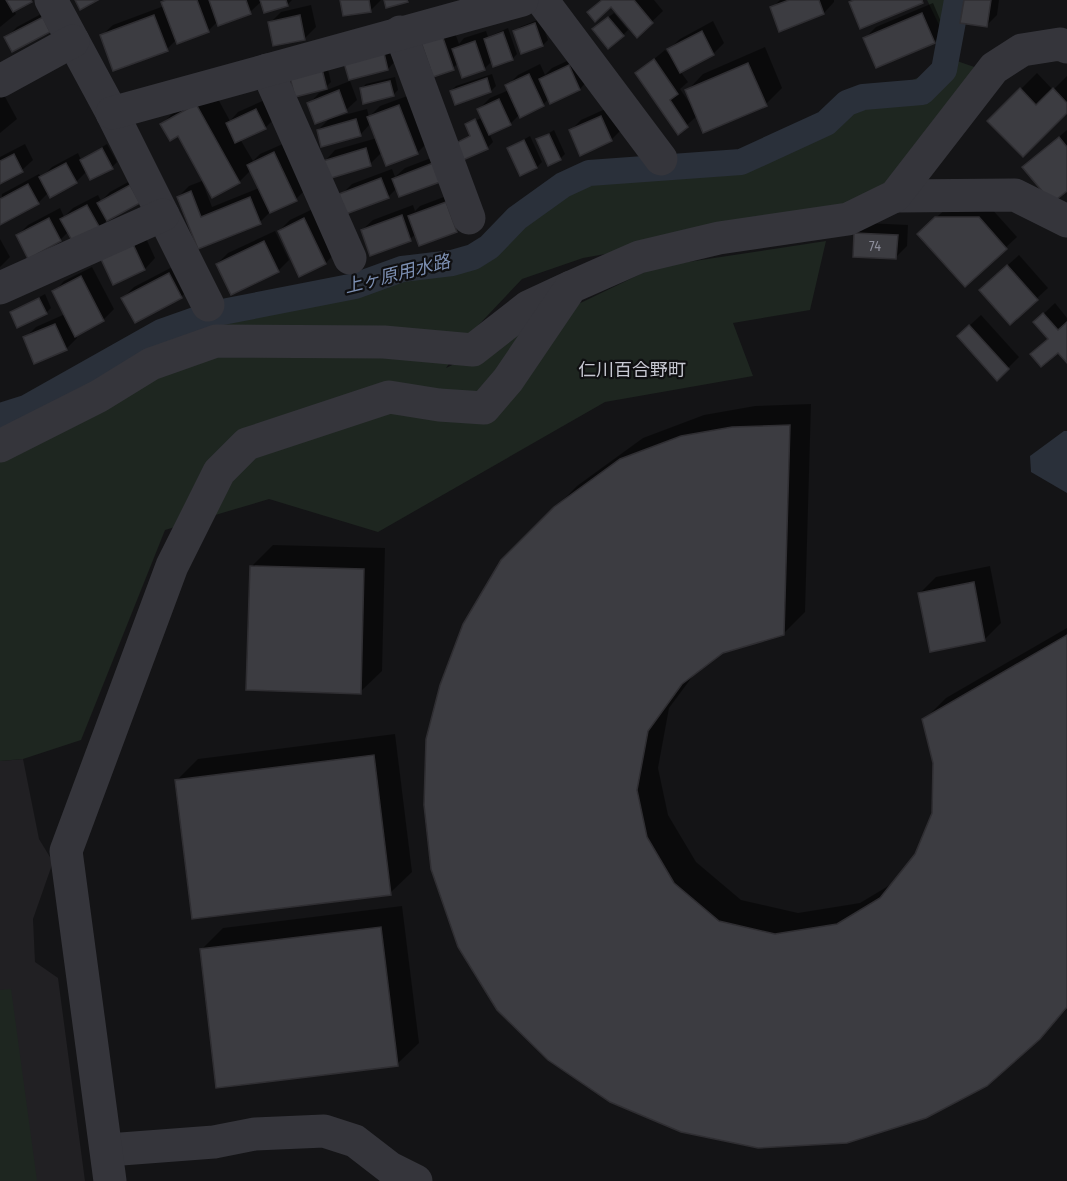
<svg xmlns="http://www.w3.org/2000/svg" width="1067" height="1181" viewBox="0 0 1067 1181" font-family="'Fira Sans Condensed','Noto Sans JP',sans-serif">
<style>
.built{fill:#212023}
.green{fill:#1e2620}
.water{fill:#2a303a}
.shadow{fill:#0007}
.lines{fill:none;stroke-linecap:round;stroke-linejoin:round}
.canal{stroke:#2a303a;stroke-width:26}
.building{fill:#3c3c41;stroke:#2f2e32;stroke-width:1.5}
.minor{stroke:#35353b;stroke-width:33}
.labels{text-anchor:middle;stroke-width:4.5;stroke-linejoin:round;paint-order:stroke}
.number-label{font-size:14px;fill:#8c8d9a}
.water-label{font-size:18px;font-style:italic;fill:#7c8fb2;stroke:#0f0f11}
.neighbourhood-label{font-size:18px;fill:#c7c8d2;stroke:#0f0f11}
</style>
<rect width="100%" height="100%" fill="#141416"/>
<polygon class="built" points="23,759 39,839 53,862 33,919 35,962 58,978 85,1181 0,1181 0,761"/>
<g class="green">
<polygon points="927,0 964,0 957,61 983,70 876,196 845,211 583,258 522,279 470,334 446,368 655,267 826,241 810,310 733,323 753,376 605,402 378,532 269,499 165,530 81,740 23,759 0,761 0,411 15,406 161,330 393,278 497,248 575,182 720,176 865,99 957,62"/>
<polygon points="11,989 37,1181 0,1181 0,990"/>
</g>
<polygon class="water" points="1064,431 1067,431 1067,493 1031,472 1030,456"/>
<g class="shadow">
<polygon points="0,0 31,0 14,10 16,14 0,27"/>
<polygon points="165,0 292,0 287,5 262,1 250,12 218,21 209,30 178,42 177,39 167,49 102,35 113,25 164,6"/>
<polygon points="342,0 381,0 371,10"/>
<polygon points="602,0 654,0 663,11 637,36 611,5 589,13"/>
<polygon points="780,0 834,0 834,2 824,13 772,8"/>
<polygon points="965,0 999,0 997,15 986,26"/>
<polygon points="933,3 945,31 934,42 865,38 876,27"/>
<polygon points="311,5 316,27 305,38 274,44 270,23 281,12"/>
<polygon points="54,7 60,20 6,38 17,27"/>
<polygon points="614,13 628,30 623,35 599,24"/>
<polygon points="540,19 548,40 543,45 515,32 520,27"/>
<polygon points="713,21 724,43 713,54 680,71 688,82 680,89 691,105 687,91 703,74 765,47 782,88 766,104 697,116 678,133 637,73 665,50 674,60 669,49 680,39"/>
<polygon points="452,25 459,44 464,38 486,31 488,37 508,28 517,54 512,59 493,60 484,69 458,63 453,68 423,43"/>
<polygon points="395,43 398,58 388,69 350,78"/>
<polygon points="580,55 590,78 580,89 551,102 549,98 543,105 520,114 510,124 489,133 493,142 488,147 464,158 457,143 471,134 467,125 483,117 479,109 490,98 509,90 507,86 518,75 540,64 545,75 552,68"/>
<polygon points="327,65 331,82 326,87 292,78"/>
<polygon points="1037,73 1053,90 1067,76 1067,111 989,121"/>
<polygon points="492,74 496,86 491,91 451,91 456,86"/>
<polygon points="395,77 398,90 393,95 361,89 366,84"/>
<polygon points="350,81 357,100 346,110 309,104 319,93"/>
<polygon points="212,88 230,121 238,112 267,99 276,117 265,128 240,139 253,161 260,154 285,143 306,189 296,199 271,211 260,222 199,247 178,197 189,186 202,181 212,207 259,188 251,170 239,182 179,134 162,124 178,108"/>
<polygon points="4,95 17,119 0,133 0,97"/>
<polygon points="410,95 428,142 417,153 382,152 370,164 325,161 335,150 377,138 371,123 360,135 318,130 329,119 367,109 369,117 380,106"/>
<polygon points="612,106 622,129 611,140 570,131 581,120"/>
<polygon points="554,130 565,154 560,159 538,140"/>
<polygon points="1067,130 1067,189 1035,157"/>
<polygon points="530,136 542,162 537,167 509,148"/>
<polygon points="25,144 33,160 22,170 0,182 0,157"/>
<polygon points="107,144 117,162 112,167 87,171 76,182 51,196 49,192 38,203 0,221 2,194 39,174 41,178 52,167 78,153 81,160"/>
<polygon points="444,153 450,169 397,188 388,197 341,195 352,184 392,169 395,177 405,168"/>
<polygon points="141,175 100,229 69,231 60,240 17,236 28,225 60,208 64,217 73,208 98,195 101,201 110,192"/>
<polygon points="457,192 467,220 456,231 416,234 410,239 371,254 362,230 373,220 413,205 415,211 420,206"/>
<polygon points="948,207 990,207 1017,237 965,285 930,223"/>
<polygon points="315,208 336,252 326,263 300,275 279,231 290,220"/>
<polygon points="866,223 908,225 907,246 896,257 855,234"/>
<polygon points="275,231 289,260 278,271 217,264 228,253"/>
<polygon points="144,234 155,258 145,269 114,283 103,259"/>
<polygon points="0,239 10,257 0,267"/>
<polygon points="1019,255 1048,288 1010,323 992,279"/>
<polygon points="180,263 192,286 181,297 123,298 134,287"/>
<polygon points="92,267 114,309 103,320 75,335 77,338 66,349 25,338 36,327 65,314 54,292 64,281"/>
<polygon points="45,294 51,308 46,313 11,313"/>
<polygon points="1055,303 1067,318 1067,361 1035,322"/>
<polygon points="981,315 1019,357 997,379 969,326"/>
<polygon points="811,404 805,612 783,634 722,652 695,673 669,708 658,768 668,815 696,862 741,900 798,913 860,903 895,882 916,855 933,813 935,763 924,720 946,698 1067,628 1067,1009 1039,1038 758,1147 503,561 577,486 643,438 704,415 755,406"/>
<polygon points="273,545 385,548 382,671 360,692 251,567"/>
<polygon points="990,566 1001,623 984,640 920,593 936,577"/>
<polygon points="395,734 412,872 390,893 177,780 198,759"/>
<polygon points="402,906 419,1043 397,1064 201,950 223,928"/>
</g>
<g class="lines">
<polyline class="canal" points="0,416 26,408 161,332 212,314 355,286 402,269 452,263 473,257 489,247 517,218 563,185 589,173 741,162 826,123 847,103 863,97 922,92 944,70 957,0"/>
</g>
<g class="building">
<polygon points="6,0 31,0 32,2 13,12"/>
<polygon points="75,0 98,0 80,10"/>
<polygon points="166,0 197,0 209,32 177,44 161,2"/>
<polygon points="209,0 246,0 251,14 218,26"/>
<polygon points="260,0 286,0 288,6 264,13"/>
<polygon points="340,0 369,0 371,12 343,16"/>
<polygon points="384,0 407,0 408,2 386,8"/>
<polygon points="602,0 634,0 653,23 637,38 611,7 595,22 587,12"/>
<polygon points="789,0 819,0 824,14 779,32 770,7"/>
<polygon points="854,0 922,0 923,3 860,29 849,2"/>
<polygon points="964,0 991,0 987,27 960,23"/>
<polygon points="922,13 935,43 876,68 863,38"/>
<polygon points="154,15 168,51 113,71 100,35"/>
<polygon points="300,15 305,40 273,46 268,22"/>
<polygon points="43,17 50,32 12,52 4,37"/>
<polygon points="608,17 624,36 608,49 592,29"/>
<polygon points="535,23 543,46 521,54 513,31"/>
<polygon points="702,31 714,55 680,73 667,49"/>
<polygon points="503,32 513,60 493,67 484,39"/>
<polygon points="442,35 454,70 433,77 421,42"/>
<polygon points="475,41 485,70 462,78 452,49"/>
<polygon points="384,53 388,70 349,80 344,63"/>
<polygon points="654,59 678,94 670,100 688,127 678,135 635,73"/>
<polygon points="748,63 767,106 703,133 685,90"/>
<polygon points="569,65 580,90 550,104 539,79"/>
<polygon points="322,69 327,89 295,97 290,78"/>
<polygon points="529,74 544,106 520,118 505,85"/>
<polygon points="487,78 491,92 455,105 450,91"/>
<polygon points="390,81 394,96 363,104 360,88"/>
<polygon points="1020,88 1036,105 1053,88 1067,103 1067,113 1023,157 987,121"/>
<polygon points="339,90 347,112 315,124 307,103"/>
<polygon points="499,99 511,125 489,135 477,109"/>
<polygon points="196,104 240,183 212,198 178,136 170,141 160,124"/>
<polygon points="399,105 418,154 386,166 367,117"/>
<polygon points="256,109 266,129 235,143 226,123"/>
<polygon points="601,116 612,141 580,156 569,130"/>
<polygon points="356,119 361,136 321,147 317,130"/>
<polygon points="475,119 488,149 463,160 456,143 470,136 465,124"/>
<polygon points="549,134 561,160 548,166 536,139"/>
<polygon points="1059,137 1067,147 1067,191 1052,203 1022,167"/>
<polygon points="524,140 537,168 520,176 507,148"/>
<polygon points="102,148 113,169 90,180 80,160"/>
<polygon points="366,148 371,166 328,179 323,161"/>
<polygon points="274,152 297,201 270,213 247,165"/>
<polygon points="14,154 23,172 0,184 0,161"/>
<polygon points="66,163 77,183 50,198 39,177"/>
<polygon points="433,163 440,182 399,197 392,179"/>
<polygon points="381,178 389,198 346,214 339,194"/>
<polygon points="28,184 39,204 0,225 0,199"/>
<polygon points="130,185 140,203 107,221 97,203"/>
<polygon points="191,191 201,217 250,197 261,224 198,249 177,197"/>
<polygon points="446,202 457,232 419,246 408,216"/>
<polygon points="87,205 101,230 74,244 60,219"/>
<polygon points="402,215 411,241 370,256 361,230"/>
<polygon points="935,217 979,217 1007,249 965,287 917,234"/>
<polygon points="49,218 61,241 28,259 16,235"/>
<polygon points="304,218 326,264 299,277 278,231"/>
<polygon points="854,233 898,235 896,259 853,257"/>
<polygon points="264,241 279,272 231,295 216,264"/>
<polygon points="133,244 145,270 113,285 101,259"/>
<polygon points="1007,265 1038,300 1010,325 979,290"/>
<polygon points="169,273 182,298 135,323 121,298"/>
<polygon points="81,276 104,321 75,337 52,291"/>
<polygon points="39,298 47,314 17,328 10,312"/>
<polygon points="1043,313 1058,330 1067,322 1067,363 1058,353 1041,367 1030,354 1048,339 1033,322"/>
<polygon points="55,324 67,350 34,364 23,337"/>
<polygon points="969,325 1009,369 997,381 957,336"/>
<polygon points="790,425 784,635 723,653 682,684 648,731 637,790 647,837 674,883 719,921 775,934 837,924 880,898 915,854 932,813 933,763 922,719 1067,635 1067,1007 1040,1039 987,1086 926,1118 847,1143 758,1148 681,1132 610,1102 548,1060 497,1010 458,947 431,869 424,805 426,739 440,685 463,624 501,560 554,507 620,459 681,436 732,427"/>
<polygon points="250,566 364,569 361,694 246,690"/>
<polygon points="974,582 985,641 930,652 918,593"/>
<polygon points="374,755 391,895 192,919 175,780"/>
<polygon points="381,927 398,1066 216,1088 200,949"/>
</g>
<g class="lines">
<g class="minor">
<polyline points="51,0 112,113 208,305"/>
<polyline points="542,0 661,159"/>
<polyline points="400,32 469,218"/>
<polyline points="267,70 350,258"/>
<polyline points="0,81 73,41"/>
<polyline points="112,113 522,0"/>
<polyline points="895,196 1015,195 1067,221"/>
<polyline points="0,288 163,215"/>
<polyline points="0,446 99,396 151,364 216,341 384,342 473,350 528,307 571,287"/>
<polyline points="108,1150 214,1142 255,1134 324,1131 355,1141 390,1168 416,1181"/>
<polyline points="110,1181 66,851 172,566 219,472 247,444 389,397 439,405 484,408 508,380 571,287 639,257 719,238 848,219 895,196 994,68 1022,50 1060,44 1067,47"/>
</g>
</g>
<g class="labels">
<g class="number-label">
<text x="875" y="251">74</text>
</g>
<g class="water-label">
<text transform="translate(397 274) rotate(-14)" y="6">上ヶ原用水路</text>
</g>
<g class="neighbourhood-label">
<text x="632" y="376">仁川百合野町</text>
</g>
</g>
</svg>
